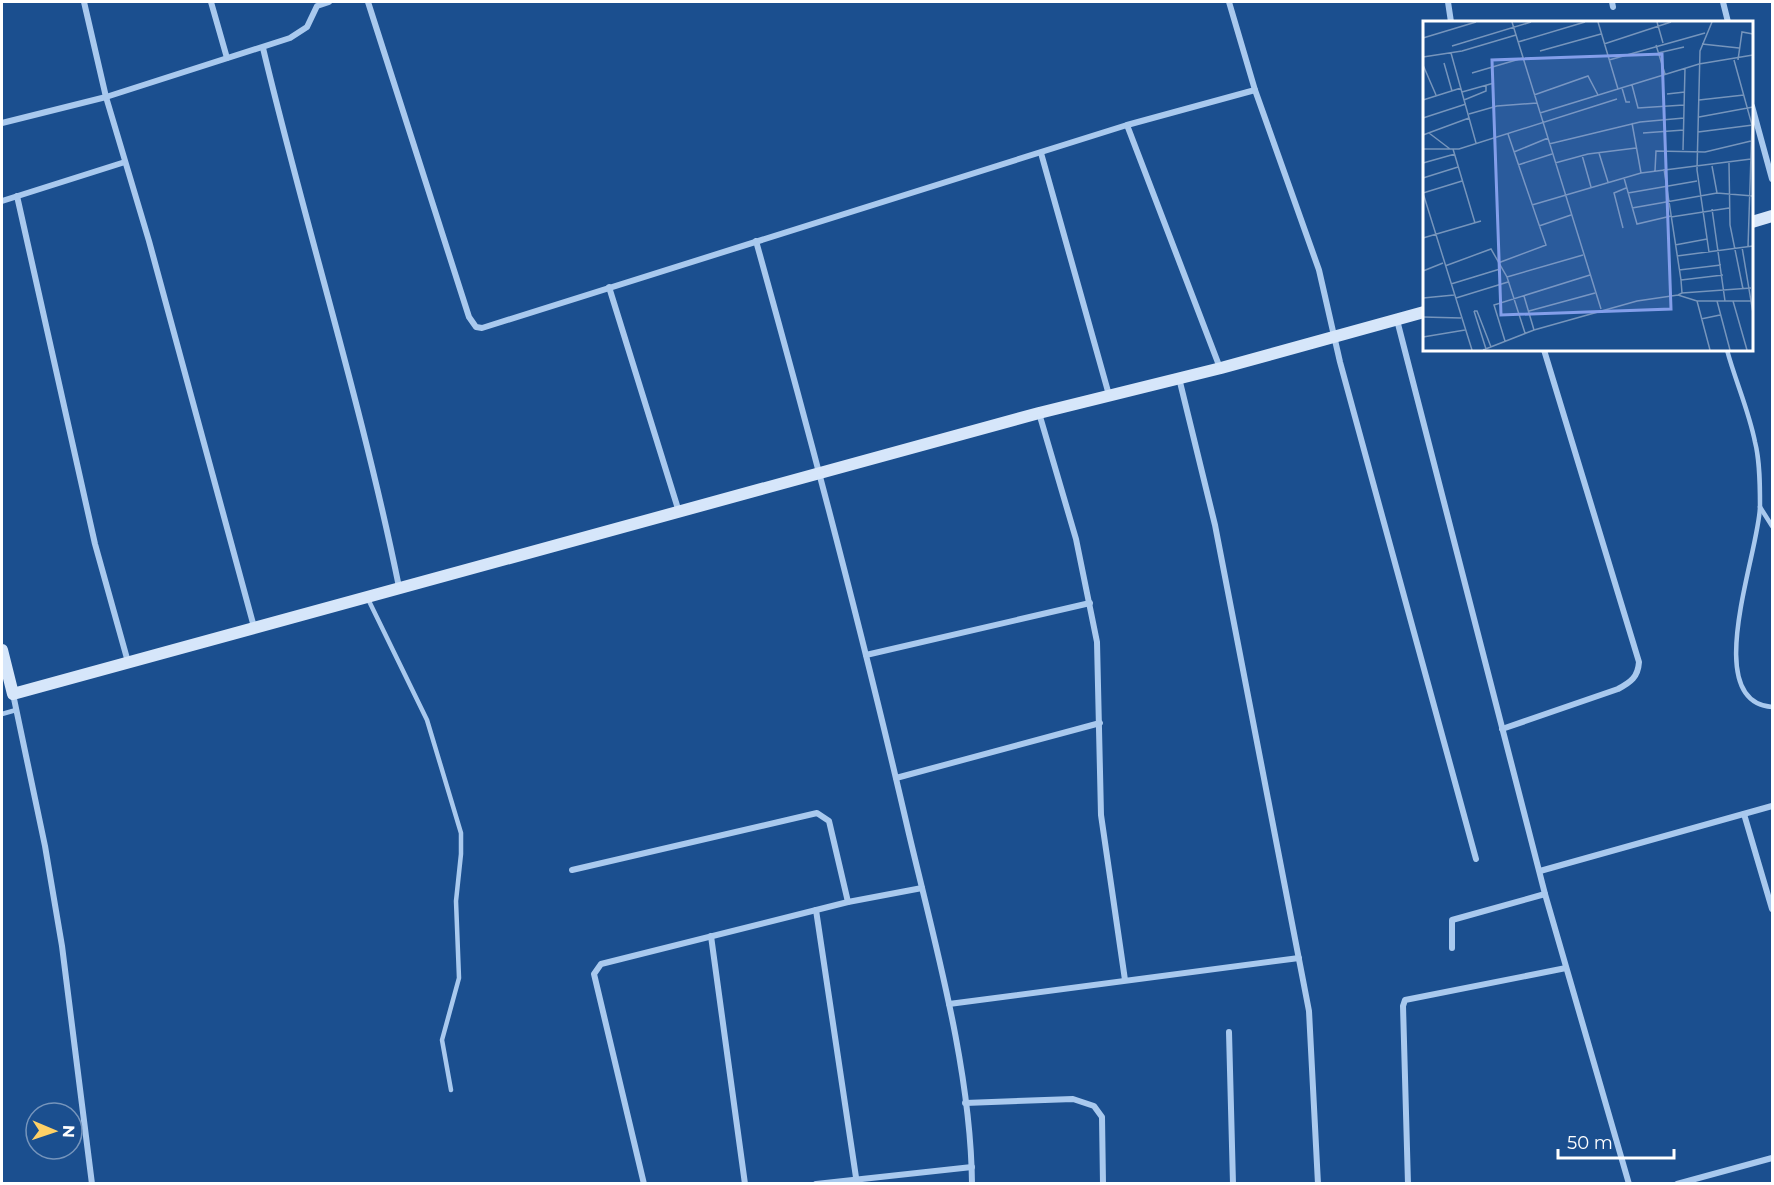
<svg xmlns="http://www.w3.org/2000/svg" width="1774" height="1185" viewBox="0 0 1774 1185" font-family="Montserrat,sans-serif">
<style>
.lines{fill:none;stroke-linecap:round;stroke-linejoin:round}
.lane{stroke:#a9c9ee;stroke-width:4.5}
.street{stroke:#a9c9ee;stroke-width:6}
.secondary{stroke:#d6e6fa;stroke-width:12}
.inset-road{fill:none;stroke:#7695bc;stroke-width:1.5}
.view{fill:#839eea;fill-opacity:0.15;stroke:#839eea;stroke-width:3}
.inset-edge{fill:none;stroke:#fff;stroke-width:3}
</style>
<rect width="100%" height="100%" fill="#1b4f8f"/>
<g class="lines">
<g class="lane">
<path d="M1727 350C1735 380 1749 411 1755 442 1760 461 1760 486 1760 506 1760 550 1699 702 1772 707"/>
<polyline points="1760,507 1772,526"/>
<polyline points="368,599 427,720 461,833 461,854 456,901 459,978 442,1040 451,1090"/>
<polyline points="2,714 16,710"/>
</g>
<g class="street">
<polyline points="84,2 106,97 149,241 254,627"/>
<polyline points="211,2 227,58"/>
<polyline points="368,2 469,317 476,327 482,328 1127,125 1255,90"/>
<polyline points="1229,2 1255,90 1319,270 1340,362 1476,859"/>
<polyline points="1448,2 1451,22"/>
<polyline points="1612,2 1613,7"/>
<polyline points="1723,2 1728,22"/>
<path d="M263 48C306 228 362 405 399 587"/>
<polyline points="1752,106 1772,179"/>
<polyline points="2,123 106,97 290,38 307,27 317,6 329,2"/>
<polyline points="1127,125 1220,368"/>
<polyline points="1041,153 1109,395"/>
<polyline points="17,196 95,544 128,662"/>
<polyline points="2,201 125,162"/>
<path d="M756 241C811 438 863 635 909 834 935 944 971 1070 972 1184"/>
<polyline points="609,287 679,512"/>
<polyline points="1397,320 1545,894 1629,1184"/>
<polyline points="1179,378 1215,525 1309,1011 1318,1184"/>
<polyline points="1039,413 1076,539 1097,642 1101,815 1125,980"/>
<polyline points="866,655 1090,603"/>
<polyline points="13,694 45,846 62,946 92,1184"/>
<path d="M1502 729 1618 689C1631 682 1638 677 1639 662L1544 350"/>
<polyline points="896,778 1100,723"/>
<polyline points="1744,814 1772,909"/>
<polyline points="572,870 817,813 829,821 848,902"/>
<polyline points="1540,871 1772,806"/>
<polyline points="816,910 857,1184"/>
<polyline points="711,936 745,1184"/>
<polyline points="1452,948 1452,920 1545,894"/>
<polyline points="949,1004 1299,958"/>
<polyline points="1229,1032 1233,1184"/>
<polyline points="965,1103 1073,1099 1094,1106 1102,1117 1103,1184"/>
<polyline points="644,1184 594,974 601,964 848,902 922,888"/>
<polyline points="816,1184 972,1167"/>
<polyline points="1408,1184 1403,1006 1405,1000 1566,968"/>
<polyline points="1677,1184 1772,1158"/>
</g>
<g class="secondary">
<polyline points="1752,222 1772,216"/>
<polyline points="2,650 13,694 1039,413 1221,368 1424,312"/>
</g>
</g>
<g transform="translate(1423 21)">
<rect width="330" height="330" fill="#1b4f8f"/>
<path class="inset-road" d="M89 1 178 288M175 1 195 68M234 1 240 22M0 17 53 1M95 21 162 1M181 23 248 1M279 23 316 27M233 24 242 53M29 25 108 1M117 30 178 13M28 32 53 122M235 32 261 26M0 36 39 30 93 14M186 39 282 12M311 39 329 104 325 226M315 39 319 11 330 13M21 42 29 70M0 44 13 74M49 52 100 37M209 64 215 87 261 84M199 67 203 81H207M39 71 71 62M244 73 262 71M111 74 165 55 175 74M0 79 38 67M41 79 63 70V64M276 79 321 74M117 92 276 43 330 34M46 93 74 85 114 82M276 96 330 86M0 97 43 83M209 102 218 152M275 111 330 104M6 112 27 128M220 112 261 109M0 114 46 97M126 123 217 101 261 97M0 128H36L194 78M30 128 52 202M260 129 262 47M91 131 125 117M176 132 185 161M159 134 168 166M0 142 32 133M132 142 165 133 213 127M306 142 307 204 320 268M95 144 129 133M289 145 294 172M241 148 258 259 259 272 255 274M232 150 233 130 282 131 328 120M0 157 35 146M201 157 214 203 248 195M0 172 49 329M0 172 39 160M205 172 274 160M109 184 218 152 328 138M209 187 294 172 330 175M289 188 302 280M248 196 306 187M116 205 148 194M200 207 191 172 203 167M0 217 58 200M252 224 284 218M319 226 330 292M286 231 274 149 277 30 289 1M254 235 330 225M75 242 123 224 85 113M22 245 68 228 84 256 102 312M256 249 298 244M0 250 20 242M84 256 160 234M258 259 300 254M28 263 77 248M259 272 328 267M101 275 111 309M0 277 31 274M33 277 85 261M274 280 287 329M294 280 307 329M310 280 324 329M51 290H54L68 326M51 290 63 328M106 290 172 272M0 296 38 297M278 298 297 294M0 316 42 309M82 320 71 284 167 254M60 329 111 309 214 280 255 274 274 280H328"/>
<path class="view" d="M239 33 248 288 78 294 69 39Z"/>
<rect width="330" height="330" class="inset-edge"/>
</g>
<rect width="1774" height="1185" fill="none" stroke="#ffffff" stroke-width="6"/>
<g transform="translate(54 1131) rotate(92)"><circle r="28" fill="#1b4f8f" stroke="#7695bc" stroke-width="1.5"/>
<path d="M0-4.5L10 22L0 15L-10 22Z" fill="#ffd166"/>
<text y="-9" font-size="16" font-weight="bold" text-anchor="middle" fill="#ffffff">N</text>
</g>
<path d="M1558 1149v9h116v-9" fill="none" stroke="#ffffff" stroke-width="3"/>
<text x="1567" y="1149" font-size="18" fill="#ffffff" stroke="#1b4f8f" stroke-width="4.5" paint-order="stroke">50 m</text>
</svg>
